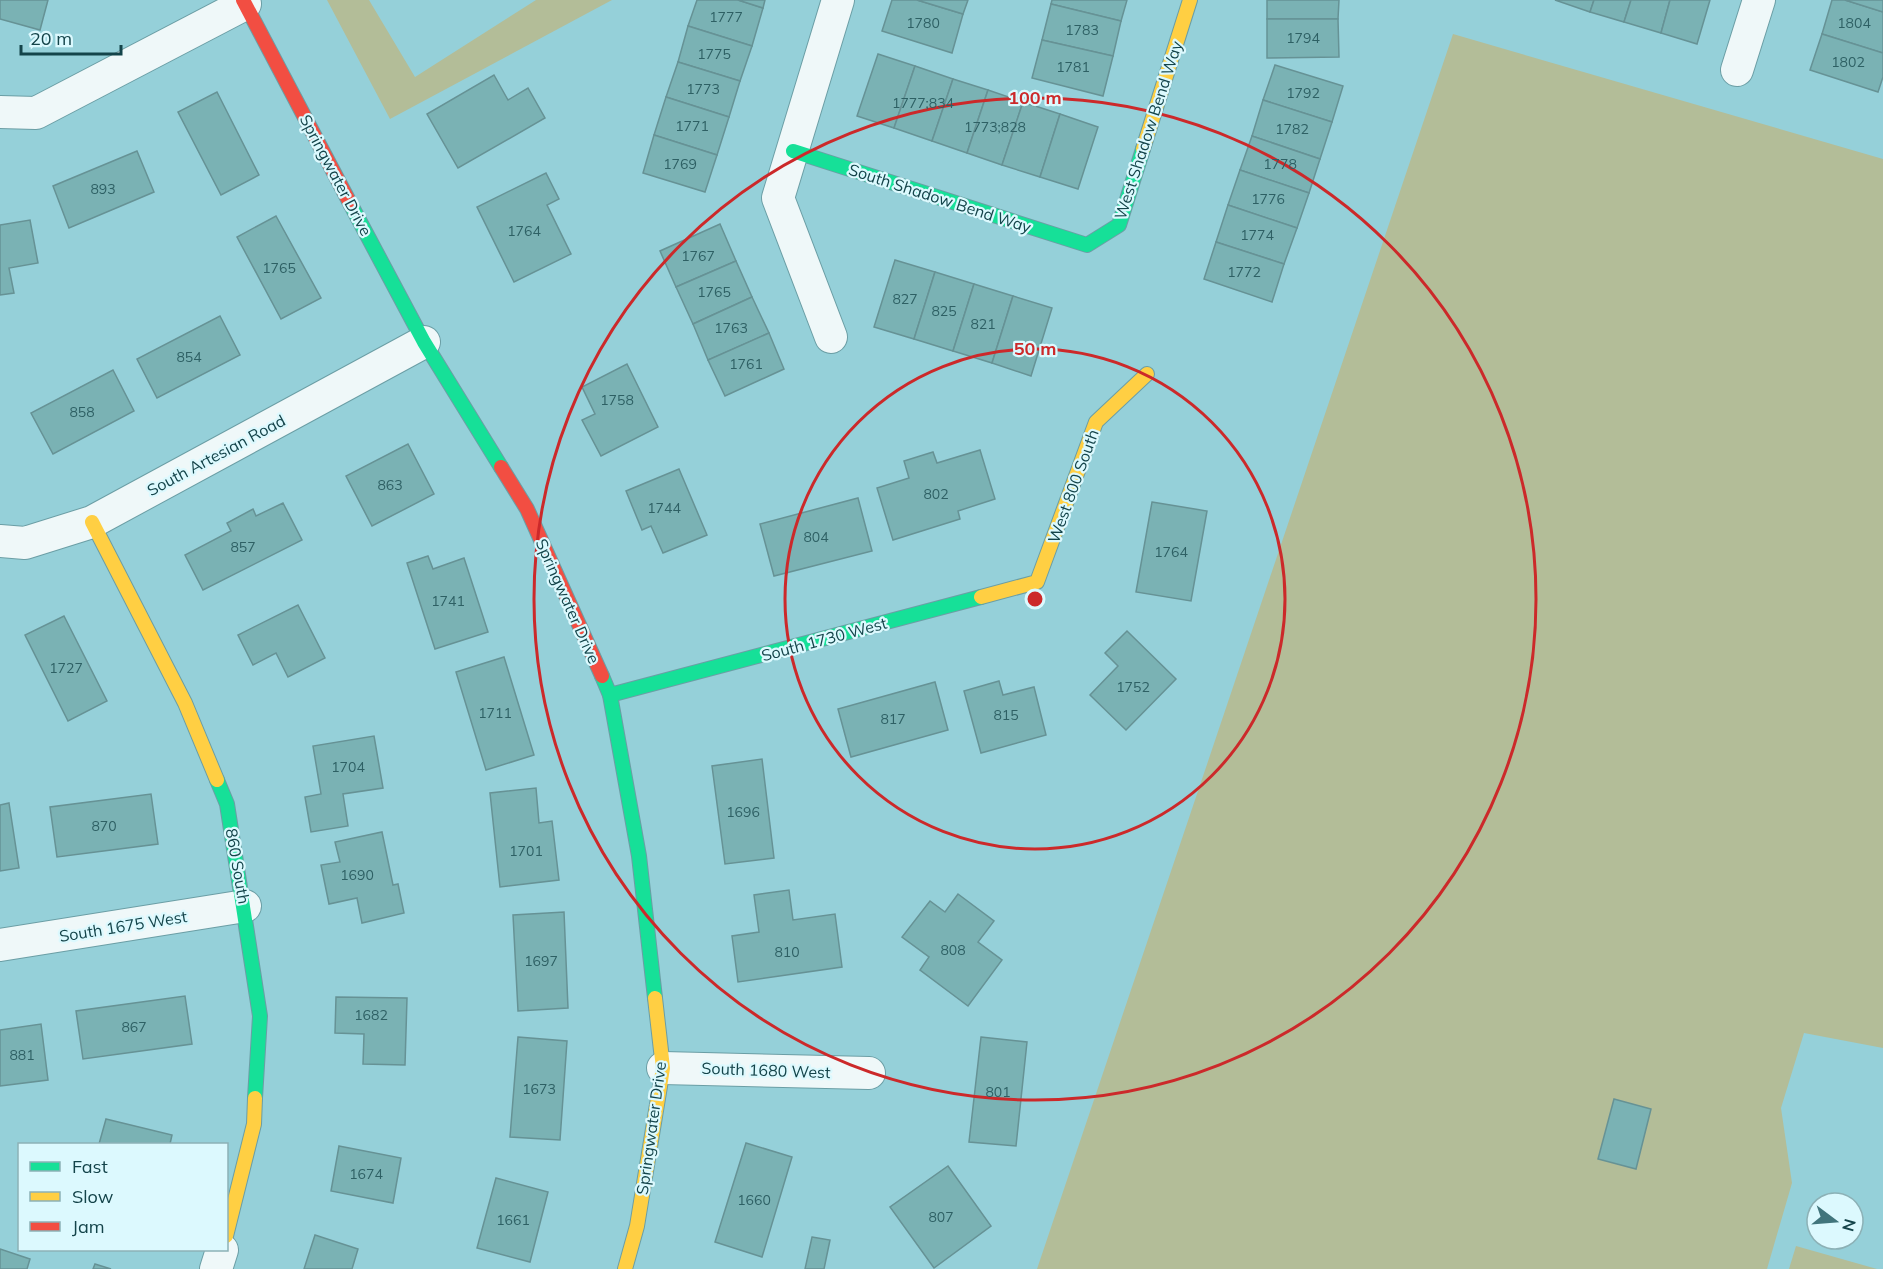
<svg xmlns="http://www.w3.org/2000/svg" width="1883" height="1269" viewBox="0 0 1883 1269" font-family="Mulish,sans-serif">
<style>
.green{fill:#b3bd98}
.building{fill:#7ab2b4;stroke:#669295;stroke-width:1.5}
.lines{fill:none;stroke-linecap:round;stroke-linejoin:round}
.street-casing{stroke:#6b9ea5;stroke-width:34}
.fast-casing{stroke:#6b9ea5;stroke-width:16}
.slow-casing{stroke:#6b9ea5;stroke-width:16}
.jam-casing{stroke:#6b9ea5;stroke-width:16}
.street{stroke:#eff8f9;stroke-width:32}
.fast{stroke:#16e098;stroke-width:14}
.slow{stroke:#ffcf43;stroke-width:14}
.jam{stroke:#f24e42;stroke-width:14}
.ring{fill:none;stroke:#cc292a;stroke-width:3}
.labels{text-anchor:middle;stroke-width:4.5;stroke-linejoin:round;paint-order:stroke}
.number-label{font-size:14px;fill:#2e6064}
.street-label{font-size:16px;fill:#14444a;stroke:#dcf9fe}
.centre{fill:#cc292a;stroke:#dcf9fe;stroke-width:3}
.ring-label{font-size:18px;text-anchor:middle;font-weight:bold;fill:#cc292a;stroke:#dcf9fe;stroke-width:4.5;stroke-linejoin:round;paint-order:stroke}
</style>
<rect width="100%" height="100%" fill="#95d0d9"/>
<g class="green">
<polygon points="327,0 369,0 415,77 536,0 612,0 390,119"/>
<polygon points="1453,34 1883,159 1883,1048 1804,1033 1781,1108 1792,1183 1767,1269 1037,1269"/>
<polygon points="1796,1246 1877,1269 1789,1269"/>
</g>
<g class="building">
<polygon points="0,0 48,0 40,30 0,19"/>
<polygon points="697,0 738,0 763,8 752,46 688,26"/>
<polygon points="738,0 765,0 763,8"/>
<polygon points="892,0 917,0 963,14 952,53 882,31"/>
<polygon points="917,0 968,0 963,14"/>
<polygon points="1052,0 1127,0 1121,21 1051,4"/>
<polygon points="1267,0 1339,0 1338,19 1267,19"/>
<polygon points="1555,0 1594,0 1590,12"/>
<polygon points="1594,0 1631,0 1624,22 1590,12"/>
<polygon points="1631,0 1670,0 1661,33 1624,22"/>
<polygon points="1670,0 1710,0 1697,44 1661,33"/>
<polygon points="1832,0 1845,0 1883,12 1883,53 1822,34"/>
<polygon points="1845,0 1883,0 1883,12"/>
<polygon points="1051,4 1121,21 1113,56 1042,40"/>
<polygon points="1267,19 1338,19 1339,57 1267,58"/>
<polygon points="688,26 752,46 740,81 678,62"/>
<polygon points="1822,34 1883,53 1883,77 1878,92 1810,70"/>
<polygon points="1042,40 1113,56 1103,96 1032,78"/>
<polygon points="878,54 915,66 894,128 857,116"/>
<polygon points="678,62 740,81 729,117 666,97"/>
<polygon points="1275,65 1343,86 1332,122 1263,100"/>
<polygon points="915,66 953,79 932,141 894,128"/>
<polygon points="494,75 508,100 528,88 545,118 458,168 427,114"/>
<polygon points="953,79 988,90 967,153 932,141"/>
<polygon points="988,90 1023,102 1002,165 967,153"/>
<polygon points="217,92 259,175 221,195 178,112"/>
<polygon points="666,97 729,117 717,155 654,135"/>
<polygon points="1263,100 1332,122 1320,159 1252,136"/>
<polygon points="1023,102 1060,114 1040,177 1002,165"/>
<polygon points="1060,114 1098,127 1078,189 1040,177"/>
<polygon points="654,135 717,155 705,192 643,173"/>
<polygon points="1252,136 1320,159 1309,193 1240,170"/>
<polygon points="137,151 154,192 69,228 53,186"/>
<polygon points="1240,170 1309,193 1297,228 1228,205"/>
<polygon points="546,173 559,199 547,205 571,254 514,282 477,207"/>
<polygon points="1228,205 1297,228 1284,264 1216,242"/>
<polygon points="276,216 321,298 281,319 237,237"/>
<polygon points="30,220 38,263 9,268 14,293 0,295 0,225"/>
<polygon points="720,224 736,261 676,287 660,251"/>
<polygon points="1216,242 1284,264 1272,302 1204,279"/>
<polygon points="895,260 935,272 914,339 874,327"/>
<polygon points="736,261 752,297 693,324 676,287"/>
<polygon points="935,272 974,284 953,351 914,339"/>
<polygon points="974,284 1013,296 992,363 953,351"/>
<polygon points="1013,296 1052,308 1031,376 992,363"/>
<polygon points="752,297 769,333 708,360 693,324"/>
<polygon points="220,316 240,355 157,398 137,359"/>
<polygon points="769,333 784,369 725,396 708,360"/>
<polygon points="627,364 658,427 601,456 582,420 595,414 582,387"/>
<polygon points="113,370 134,411 53,454 31,413"/>
<polygon points="408,444 434,494 372,526 346,476"/>
<polygon points="980,450 995,499 958,511 960,519 893,540 877,488 909,478 904,461 933,452 937,463"/>
<polygon points="679,469 707,535 663,553 651,526 642,530 626,491"/>
<polygon points="858,498 872,551 774,576 760,524"/>
<polygon points="1152,502 1207,511 1191,601 1136,592"/>
<polygon points="283,503 302,540 203,590 185,555 231,531 227,523 253,509 256,516"/>
<polygon points="428,556 433,569 464,558 488,632 435,649 407,563"/>
<polygon points="298,605 325,658 288,677 276,653 253,665 238,635"/>
<polygon points="64,616 107,701 68,721 25,635"/>
<polygon points="1127,631 1176,679 1126,730 1090,695 1118,666 1105,653"/>
<polygon points="504,657 534,755 486,770 456,672"/>
<polygon points="999,681 1003,695 1034,687 1046,735 981,753 964,691"/>
<polygon points="935,682 948,730 851,757 838,709"/>
<polygon points="374,736 383,788 343,794 348,826 311,832 305,797 321,794 313,746"/>
<polygon points="762,759 774,858 725,864 712,766"/>
<polygon points="536,788 539,823 552,821 559,880 500,887 490,793"/>
<polygon points="151,794 158,844 57,857 50,807"/>
<polygon points="9,803 19,868 0,871 0,805"/>
<polygon points="382,832 393,885 398,884 404,913 362,923 357,898 329,904 321,865 340,862 335,842"/>
<polygon points="789,890 793,920 835,914 842,967 738,982 732,936 759,932 754,895"/>
<polygon points="958,894 994,921 978,942 1002,960 968,1006 920,970 929,957 902,937 930,901 945,912"/>
<polygon points="564,912 568,1008 518,1011 513,915"/>
<polygon points="185,996 192,1044 83,1059 76,1011"/>
<polygon points="336,997 407,998 405,1065 363,1064 364,1034 335,1033"/>
<polygon points="41,1024 48,1080 0,1086 0,1030"/>
<polygon points="518,1037 567,1041 560,1140 510,1137"/>
<polygon points="981,1037 1027,1042 1016,1146 969,1142"/>
<polygon points="1614,1099 1651,1109 1636,1169 1598,1159"/>
<polygon points="106,1119 172,1135 170,1144 99,1144"/>
<polygon points="746,1143 792,1157 762,1257 715,1242"/>
<polygon points="339,1146 401,1158 393,1203 331,1191"/>
<polygon points="948,1166 991,1226 934,1268 890,1207"/>
<polygon points="496,1178 548,1192 530,1262 477,1248"/>
<polygon points="315,1235 358,1249 352,1269 304,1269"/>
<polygon points="812,1237 830,1240 824,1269 805,1269"/>
<polygon points="0,1249 30,1259 27,1269 0,1269"/>
<polygon points="95,1264 111,1269 93,1269"/>
</g>
<g class="lines">
<g class="street-casing">
<g id="street">
<polyline points="1737,70 1759,0"/>
<polyline points="0,112 36,113 245,4"/>
<polyline points="831,337 778,198 838,0"/>
<polyline points="0,541 25,543 92,522 424,342"/>
<polyline points="0,945 245,906"/>
<polyline points="663,1068 869,1073"/>
<polyline points="216,1269 222,1250"/>
</g>
</g>
<g class="fast-casing">
<g id="fast">
<polyline points="793,151 1087,245 1119,225 1143,149"/>
<polyline points="351,205 424,342 501,467"/>
<polyline points="602,676 610,695 639,856 655,998"/>
<polyline points="610,695 981,597"/>
<polyline points="217,780 227,804 260,1016 255,1098"/>
</g>
</g>
<g class="slow-casing">
<g id="slow">
<polyline points="1143,149 1190,0"/>
<polyline points="92,522 185,703 217,780"/>
<polyline points="981,597 1037,582 1096,422 1147,374"/>
<polyline points="226,1236 254,1124 255,1098"/>
<polyline points="625,1269 637,1226 663,1068 655,998"/>
</g>
</g>
<g class="jam-casing">
<g id="jam">
<polyline points="243,0 351,205"/>
<polyline points="501,467 527,509 602,676"/>
</g>
</g>
<use href="#street" class="street"/>
<use href="#fast" class="fast"/>
<use href="#slow" class="slow"/>
<use href="#jam" class="jam"/>
</g>
<g class="ring">
<circle cx="1035" cy="599" r="250"/>
<circle cx="1035" cy="599" r="501"/>
</g>
<g class="labels">
<g class="number-label">
<text x="726" y="22">1777</text>
<text x="923" y="28">1780</text>
<text x="1854" y="28">1804</text>
<text x="1082" y="35">1783</text>
<text x="1303" y="43">1794</text>
<text x="714" y="59">1775</text>
<text x="1848" y="67">1802</text>
<text x="1073" y="72">1781</text>
<text x="703" y="94">1773</text>
<text x="1303" y="98">1792</text>
<text x="923" y="108">1777;834</text>
<text x="692" y="131">1771</text>
<text x="995" y="132">1773;828</text>
<text x="1292" y="134">1782</text>
<text x="680" y="169">1769</text>
<text x="1280" y="169">1778</text>
<text x="103" y="194">893</text>
<text x="1268" y="204">1776</text>
<text x="524" y="236">1764</text>
<text x="1257" y="240">1774</text>
<text x="698" y="261">1767</text>
<text x="279" y="273">1765</text>
<text x="1244" y="277">1772</text>
<text x="714" y="297">1765</text>
<text x="905" y="304">827</text>
<text x="944" y="316">825</text>
<text x="983" y="329">821</text>
<text x="731" y="333">1763</text>
<text x="189" y="362">854</text>
<text x="746" y="369">1761</text>
<text x="617" y="405">1758</text>
<text x="82" y="417">858</text>
<text x="390" y="490">863</text>
<text x="936" y="499">802</text>
<text x="664" y="513">1744</text>
<text x="816" y="542">804</text>
<text x="243" y="552">857</text>
<text x="1171" y="557">1764</text>
<text x="448" y="606">1741</text>
<text x="66" y="673">1727</text>
<text x="1133" y="692">1752</text>
<text x="495" y="718">1711</text>
<text x="1006" y="720">815</text>
<text x="893" y="724">817</text>
<text x="348" y="772">1704</text>
<text x="743" y="817">1696</text>
<text x="104" y="831">870</text>
<text x="526" y="856">1701</text>
<text x="357" y="880">1690</text>
<text x="953" y="955">808</text>
<text x="787" y="957">810</text>
<text x="541" y="966">1697</text>
<text x="371" y="1020">1682</text>
<text x="134" y="1032">867</text>
<text x="22" y="1060">881</text>
<text x="539" y="1094">1673</text>
<text x="998" y="1097">801</text>
<text x="366" y="1179">1674</text>
<text x="754" y="1205">1660</text>
<text x="941" y="1222">807</text>
<text x="513" y="1225">1661</text>
</g>
<g class="street-label">
<text transform="translate(1148 130) rotate(-72)" y="6">West Shadow Bend Way</text>
<text transform="translate(336 175) rotate(62)" y="6">Springwater Drive</text>
<text transform="translate(940 198) rotate(18)" y="6">South Shadow Bend Way</text>
<text transform="translate(216 455) rotate(-28)" y="6">South Artesian Road</text>
<text transform="translate(1073 486) rotate(-70)" y="6">West 800 South</text>
<text transform="translate(568 601) rotate(66)" y="6">Springwater Drive</text>
<text transform="translate(824 639) rotate(-15)" y="6">South 1730 West</text>
<text transform="translate(238 866) rotate(80)" y="6">860 South</text>
<text transform="translate(123 926) rotate(-9)" y="6">South 1675 West</text>
<text transform="translate(766 1070) rotate(2)" y="6">South 1680 West</text>
<text transform="translate(651 1128) rotate(-82)" y="6">Springwater Drive</text>
</g>
</g>
<circle cx="1035" cy="599" r="9" class="centre"/>
<g class="ring-label">
<text x="1035" y="104">100 m</text>
<text x="1035" y="355">50 m</text>
</g>
<rect x="18" y="1143" width="210" height="108" fill="#dcf9fe" stroke="#8cb1b6" stroke-width="1.5"/>
<rect x="30" y="1162" width="30" height="9" fill="#16e098" stroke="#8cb1b6" stroke-width="1.5"/>
<text x="72" y="1173" font-size="18" fill="#14444a">Fast</text>
<rect x="30" y="1192" width="30" height="9" fill="#ffcf43" stroke="#8cb1b6" stroke-width="1.5"/>
<text x="72" y="1203" font-size="18" fill="#14444a">Slow</text>
<rect x="30" y="1222" width="30" height="9" fill="#f24e42" stroke="#8cb1b6" stroke-width="1.5"/>
<text x="72" y="1233" font-size="18" fill="#14444a">Jam</text>
<g transform="translate(1835 1221) rotate(106)"><circle r="28" fill="#dcf9fe" stroke="#8cb1b6" stroke-width="1.5"/>
<path d="M0-4.5L10 22L0 15L-10 22Z" fill="#41757c"/>
<text y="-9" font-size="16" font-weight="bold" text-anchor="middle" fill="#14444a">N</text>
</g>
<path d="M21 45v9h100v-9" fill="none" stroke="#14444a" stroke-width="3"/>
<text x="30" y="45" font-size="18" fill="#14444a" stroke="#dcf9fe" stroke-width="4.5" paint-order="stroke">20 m</text>
</svg>
